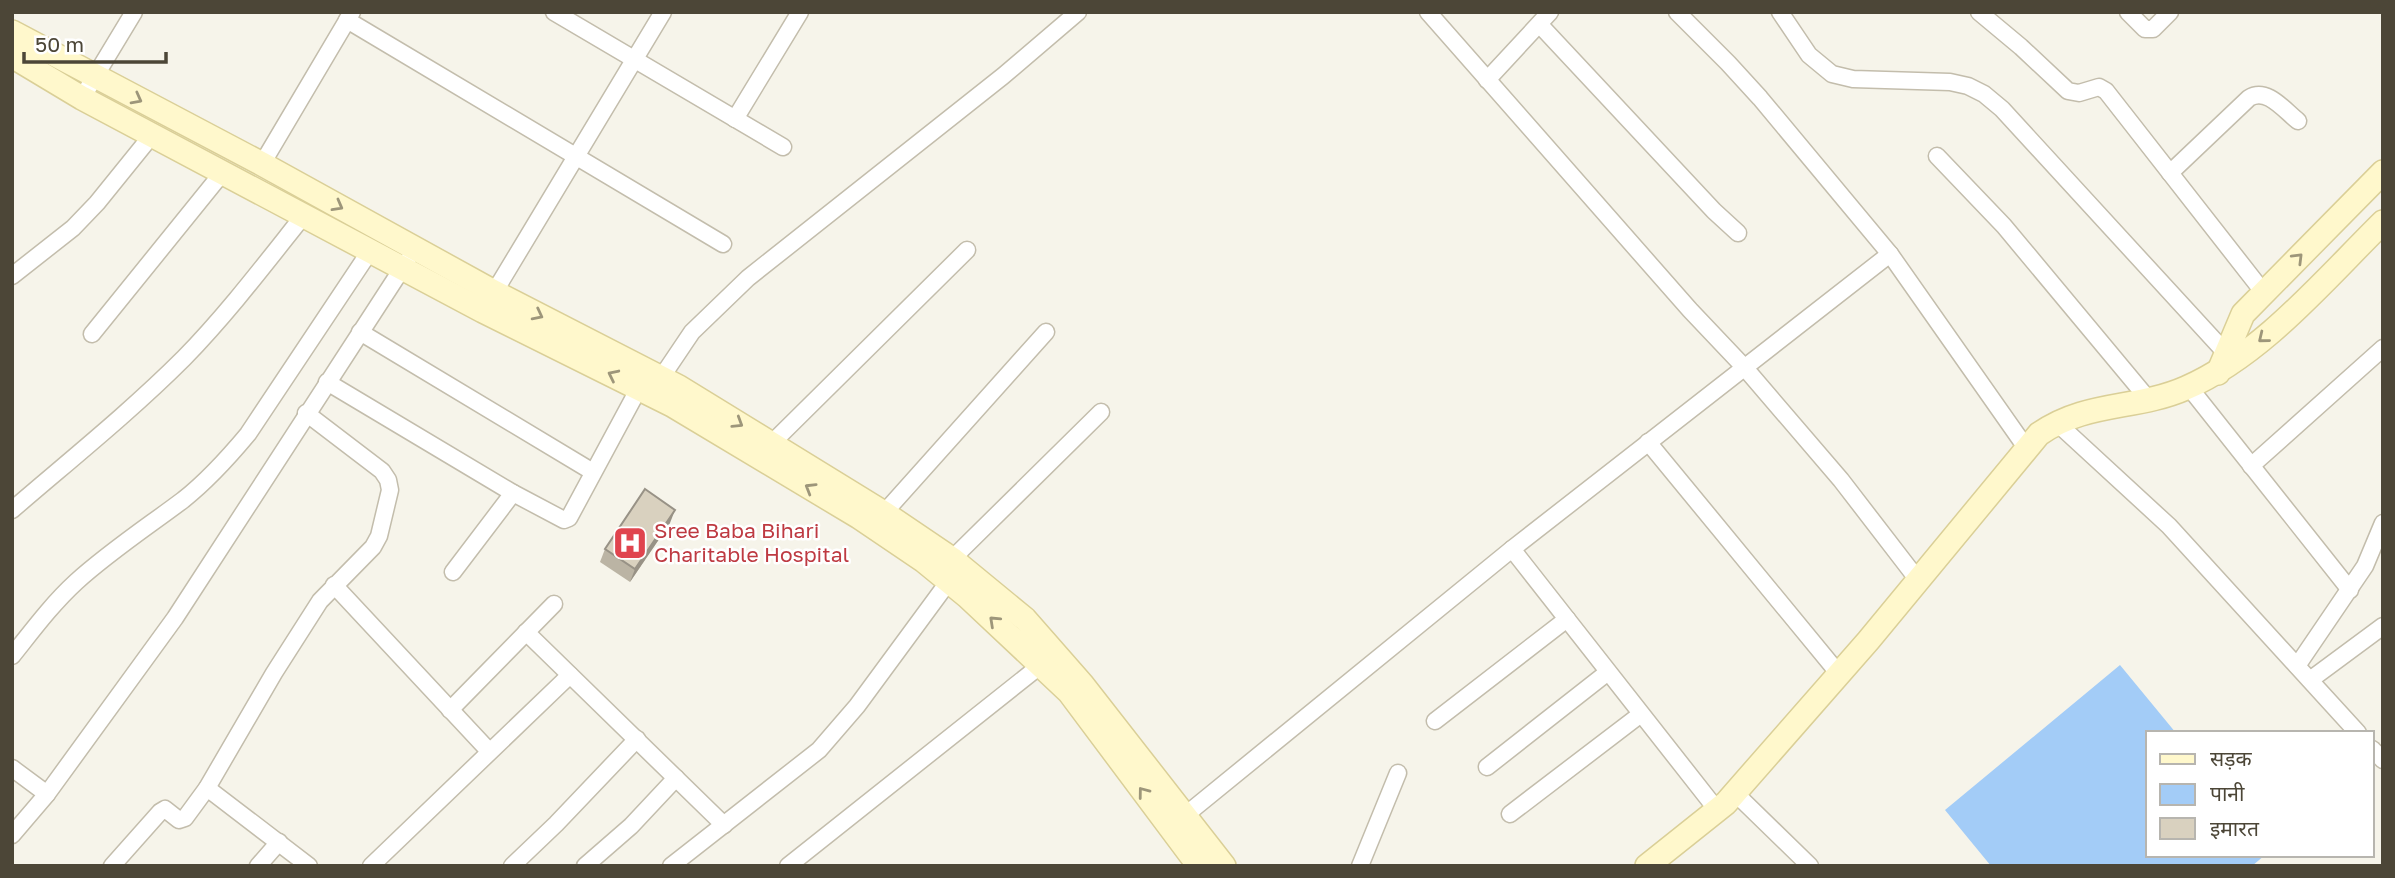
<svg xmlns="http://www.w3.org/2000/svg" width="2395" height="878" viewBox="0 0 2395 878" font-family="'Golos Text','Noto Sans Devanagari',sans-serif">
<style>
.water{fill:#a3ccf7}
.lines{fill:none;stroke-linecap:round;stroke-linejoin:round}
.street-casing{stroke:#c3bdac;stroke-width:19}
.secondary-casing{stroke:#dacf97;stroke-width:26}
.street{stroke:#fff;stroke-width:16}
.secondary{stroke:#fff8cc;stroke-width:23}
.wall{fill:#bbb4a4}
.shaded-wall{fill:#989286}
.building{fill:#d9d1bf;stroke:#989286;stroke-width:2}
.oneway{stroke:#9d967a}
.labels{text-anchor:middle;stroke-width:5;stroke-linejoin:round;paint-order:stroke}
.health-label{font-size:21px;fill:#be3a42;stroke:#fff;text-anchor:start}
</style>
<rect width="100%" height="100%" fill="#f6f4ea"/>
<polygon class="water" points="2120,665 2176,733 2148,733 2148,855 2265,855 2252,866 1991,866 1945,810"/>
<g class="lines">
<g class="street-casing">
<g id="street">
<polyline points="554,12 783,147"/>
<polyline points="1428,12 1690,310 1745,368 1841,480 1918,580"/>
<polyline points="1677,12 1728,63 1760,98 1890,254 2027,449"/>
<polyline points="1780,12 1809,55 1832,74 1853,79 1950,82 1968,86 1984,94 2002,109 2225,352"/>
<polyline points="1979,12 2021,47 2068,91 2079,93 2099,87 2106,91 2264,293"/>
<polyline points="2128,12 2145,29 2153,29 2170,12"/>
<polyline points="347,20 723,244"/>
<polyline points="1540,25 1714,211 1738,233"/>
<polyline points="1487,80 1550,12"/>
<polyline points="82,98 134,12"/>
<polyline points="735,119 800,12"/>
<polyline points="1937,156 2004,226 2149,400"/>
<polyline points="262,164 352,12"/>
<path d="M2170 173 2249 98C2267 87 2284 110 2298 121"/>
<polyline points="12,276 73,228 97,203 152,135"/>
<polyline points="489,301 663,12"/>
<polyline points="360,332 593,472"/>
<polyline points="92,334 223,172"/>
<polyline points="661,378 692,332 748,278 1003,76 1078,12"/>
<polyline points="327,382 513,493 564,520 569,518 639,388"/>
<polyline points="2189,387 2350,590"/>
<polyline points="2056,422 2169,526 2358,733"/>
<polyline points="1648,442 1839,674"/>
<polyline points="771,444 967,250"/>
<polyline points="2251,466 2383,348"/>
<path d="M12 510C70 460 130 412 184 358 227 314 265 264 304 215"/>
<polyline points="884,513 1046,332"/>
<polyline points="1512,549 1717,810"/>
<polyline points="952,559 1101,412"/>
<polyline points="453,572 513,493"/>
<polyline points="334,585 489,751"/>
<polyline points="526,632 724,825"/>
<path d="M12 656C32 631 52 604 76 582 109 552 147 527 183 500 207 481 228 458 248 434L370 251"/>
<polyline points="2297,666 2365,566 2383,523"/>
<polyline points="2310,680 2383,626"/>
<polyline points="450,710 554,604"/>
<polyline points="1435,721 1567,619"/>
<polyline points="2372,749 2383,760"/>
<polyline points="1487,767 1608,672"/>
<polyline points="12,768 47,794"/>
<polyline points="207,788 309,866"/>
<polyline points="1735,793 1810,866"/>
<polyline points="1510,814 1641,714"/>
<polyline points="1177,822 1512,549 1890,254"/>
<polyline points="12,835 47,794 175,618 407,261"/>
<polyline points="112,866 160,812 165,809 179,820 185,818 207,788 274,673 320,601 373,547 379,536 390,490 388,480 382,471 306,413"/>
<polyline points="258,866 279,842"/>
<polyline points="371,866 570,675"/>
<polyline points="512,866 556,824 637,739"/>
<polyline points="585,866 631,826 676,778"/>
<polyline points="671,866 819,750 857,706 949,581"/>
<polyline points="788,866 1041,665"/>
<polyline points="1360,866 1398,773"/>
</g>
</g>
<g class="secondary-casing">
<g id="secondary">
<polyline points="12,32 262,164 494,292 679,387 884,513 952,559 1025,619 1082,684 1224,866"/>
<polyline points="12,56 82,98 483,311 672,405 859,517 924,561 968,597 1069,692 1199,866"/>
<polyline points="2218,373 2243,314 2383,172"/>
<path d="M1647 866 1726 803 1868 641 2039 434C2086 401 2136 410 2186 388 2263 354 2324 280 2383 222"/>
</g>
</g>
<use href="#street" class="street"/>
<use href="#secondary" class="secondary"/>
</g>
<polygon class="wall" points="670,523 630,582 600,562 605,549"/>
<polygon class="shaded-wall" points="675,510 670,523 630,582 635,569"/>
<polygon class="building" points="645,489 675,510 635,569 605,549"/>
<defs><path id="oneway-chevron" d="M-2-3.5L2.5 0L-2 3.5" fill="none" stroke-width="1.6" stroke-linecap="round" stroke-linejoin="round" transform="scale(1.75)"/></defs>
<g class="oneway">
<use href="#oneway-chevron" transform="translate(137 99) rotate(28)"/>
<use href="#oneway-chevron" transform="translate(338 206) rotate(29)"/>
<use href="#oneway-chevron" transform="translate(2298 258) rotate(-45)"/>
<use href="#oneway-chevron" transform="translate(538 315) rotate(27)"/>
<use href="#oneway-chevron" transform="translate(2263 338) rotate(141)"/>
<use href="#oneway-chevron" transform="translate(613 375) rotate(-154)"/>
<use href="#oneway-chevron" transform="translate(738 423) rotate(32)"/>
<use href="#oneway-chevron" transform="translate(810 488) rotate(-149)"/>
<use href="#oneway-chevron" transform="translate(994 621) rotate(-137)"/>
<use href="#oneway-chevron" transform="translate(1143 792) rotate(-127)"/>
</g>
<defs>
<g id="hospital-square" transform="scale(1.75)"><rect x="-9" y="-9" width="18" height="18" rx="4" fill="#e0444e" stroke="#fff"/><path d="M-5-5h3v3.5h4V-5h3V5h-3V1.5h-4V5h-3Z" fill="#fff"/></g>
</defs>
<g fill-rule="evenodd">
<use href="#hospital-square" x="630" y="543"/>
</g>
<g class="labels">
<g class="health-label">
<text x="654" y="538">Sree Baba Bihari<tspan x="654" dy="24">Charitable Hospital</tspan></text>
</g>
</g>
<rect width="2395" height="878" fill="none" stroke="#4c4637" stroke-width="28"/>
<rect x="2146" y="731" width="228" height="126" fill="#ffffff" stroke="#b7b5af" stroke-width="2"/>
<rect x="2160" y="754" width="35" height="10" fill="#fff8cc" stroke="#b7b5af" stroke-width="2"/>
<text x="2210" y="766" font-size="21" fill="#4c4637">सड़क</text>
<rect x="2160" y="784" width="35" height="21" fill="#a3ccf7" stroke="#b7b5af" stroke-width="2"/>
<text x="2210" y="801" font-size="21" fill="#4c4637">पानी</text>
<rect x="2160" y="818" width="35" height="21" fill="#d9d1bf" stroke="#b7b5af" stroke-width="2"/>
<text x="2210" y="836" font-size="21" fill="#4c4637">इमारत</text>
<path d="M24 52v10h142v-10" fill="none" stroke="#4c4637" stroke-width="3.5"/>
<text x="35" y="52" font-size="21" fill="#4c4637" stroke="#ffffff" stroke-width="5" paint-order="stroke">50 m</text>
</svg>
